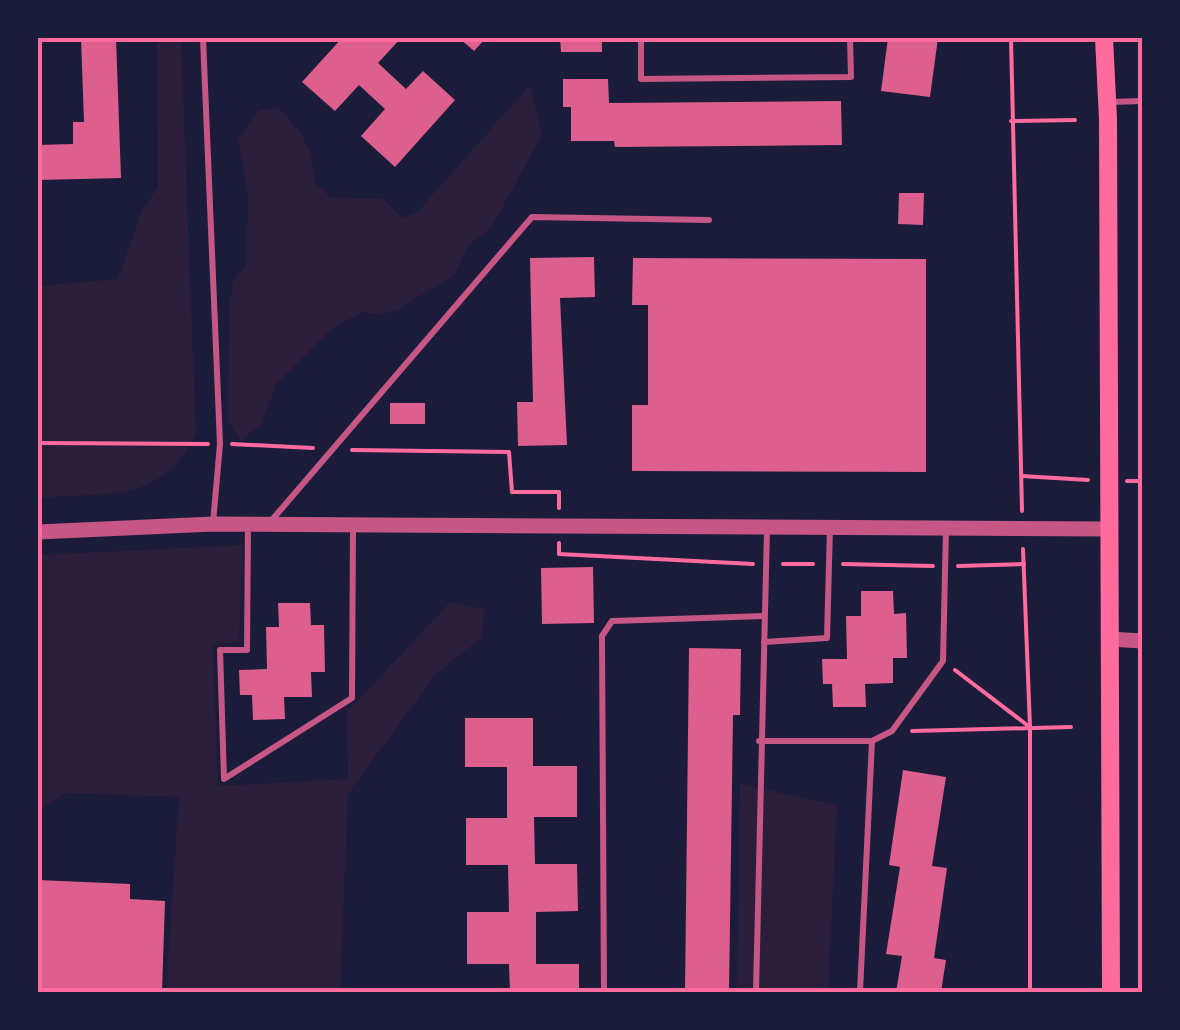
<svg xmlns="http://www.w3.org/2000/svg" width="1180" height="1030" viewBox="0 0 1180 1030" font-family="Overpass,sans-serif">
<style>
.green{fill:#2a1e3b}
.building{fill:#dd5f8e}
.lines{fill:none;stroke-linecap:round;stroke-linejoin:round}
.path{stroke:#ff6b9d;stroke-width:4}
.service{stroke:#c65784;stroke-width:6}
.tertiary{stroke:#c65784;stroke-width:15}
.secondary{stroke:#ff6b9d;stroke-width:18}
.neatline{fill:none;stroke:#ff6b9d;stroke-width:4}
</style>
<rect width="100%" height="100%" fill="#1b1b3a"/>
<g class="green">
<path d="M157 38H181L196 434C159 506 108 491 38 498V286L118 279 141 212 158 187Z"/>
<path d="M530 85 542 135 491 228 467 247 455 274 399 309 382 315 363 312 332 328 277 383 261 424 241 441 228 422 229 306 233 281 246 264 248 197 238 138 260 110 278 108C302 131 314 149 314 182L330 197 383 199 402 218 418 211Z"/>
<polygon points="243,545 239,642 213,644 218,786 348,779 347,712 450,602 485,609 481,638 436,674 348,794 340,992 166,992 179,797 65,793 38,811 38,555"/>
<polygon points="740,784 837,805 828,992 737,992"/>
</g>
<g class="building">
<polygon points="81,38 116,38 121,178 38,180 38,145 73,144 73,122 84,122"/>
<polygon points="342,38 401,38 378,63 406,89 423,71 455,100 395,167 361,136 385,109 359,85 335,111 302,82"/>
<polygon points="459,38 486,38 474,51"/>
<polygon points="560,38 602,38 602,52 561,52"/>
<polygon points="888,38 938,38 930,97 881,91"/>
<polygon points="563,79 608,79 609,103 841,101 842,145 615,147 614,141 571,141 571,107 563,107"/>
<polygon points="899,193 924,193 923,225 898,224"/>
<polygon points="594,257 595,297 560,298 567,445 518,446 517,402 533,402 530,258"/>
<polygon points="633,258 926,259 926,472 632,471 632,405 648,405 648,305 632,305"/>
<rect x="390" y="403" width="35" height="21"/>
<polygon points="593,567 594,623 542,624 541,568"/>
<polygon points="861,591 893,591 894,614 906,613 907,658 893,658 893,683 865,684 866,707 833,707 832,684 823,684 822,659 847,659 846,616 861,616"/>
<polygon points="278,603 310,603 311,625 324,625 325,672 311,672 312,697 284,697 285,719 253,720 252,695 240,695 239,670 267,669 266,627 279,627"/>
<polygon points="689,648 741,649 740,715 733,715 729,992 685,992"/>
<polygon points="465,718 533,718 533,766 577,766 577,817 534,817 535,864 577,864 578,911 536,912 536,964 579,964 579,992 510,992 509,964 467,964 467,912 509,912 508,865 466,865 466,818 507,818 507,767 465,767"/>
<polygon points="903,770 946,777 932,866 947,868 934,958 946,960 941,992 896,992 902,956 886,954 900,867 889,865"/>
<polygon points="38,880 130,884 130,899 165,901 162,992 38,992"/>
</g>
<g class="lines">
<g class="path">
<polyline points="1011,38 1022,511"/>
<polyline points="1011,121 1075,120"/>
<polyline points="38,443 208,444"/>
<polyline points="232,444 313,448"/>
<polyline points="352,450 509,452 512,492 559,492 559,508"/>
<polyline points="1022,476 1088,480"/>
<polyline points="1127,481 1142,481"/>
<polyline points="559,543 559,554 753,564"/>
<polyline points="1023,549 1030,727 1030,992"/>
<polyline points="783,564 813,564"/>
<polyline points="843,564 933,566"/>
<polyline points="958,566 1024,564"/>
<polyline points="955,670 1027,725"/>
<polyline points="1141,728 1142,727"/>
<polyline points="912,731 1071,727"/>
</g>
<g class="service">
<polyline points="203,38 220,444 213,523"/>
<polyline points="641,38 641,79 851,77 850,38"/>
<polyline points="1110,102 1142,101"/>
<polyline points="271,521 532,217 709,220"/>
<polyline points="248,526 247,650 220,650 224,779 352,698 353,528"/>
<polyline points="764,642 827,638 830,527"/>
<polyline points="759,741 872,741"/>
<polyline points="604,992 602,636 612,621 764,616"/>
<polyline points="756,992 767,529"/>
<polyline points="860,992 872,741 892,731 943,661 946,528"/>
</g>
<g class="tertiary">
<polyline points="38,532 213,524 1108,529"/>
<polyline points="1109,639 1142,641"/>
</g>
<polyline class="secondary" points="1104,38 1108,119 1111,992"/>
</g>
<rect width="1180" height="1030" fill="none" stroke="#1b1b3a" stroke-width="80"/>
<rect x="40" y="40" width="1100" height="950" class="neatline"/>
</svg>
